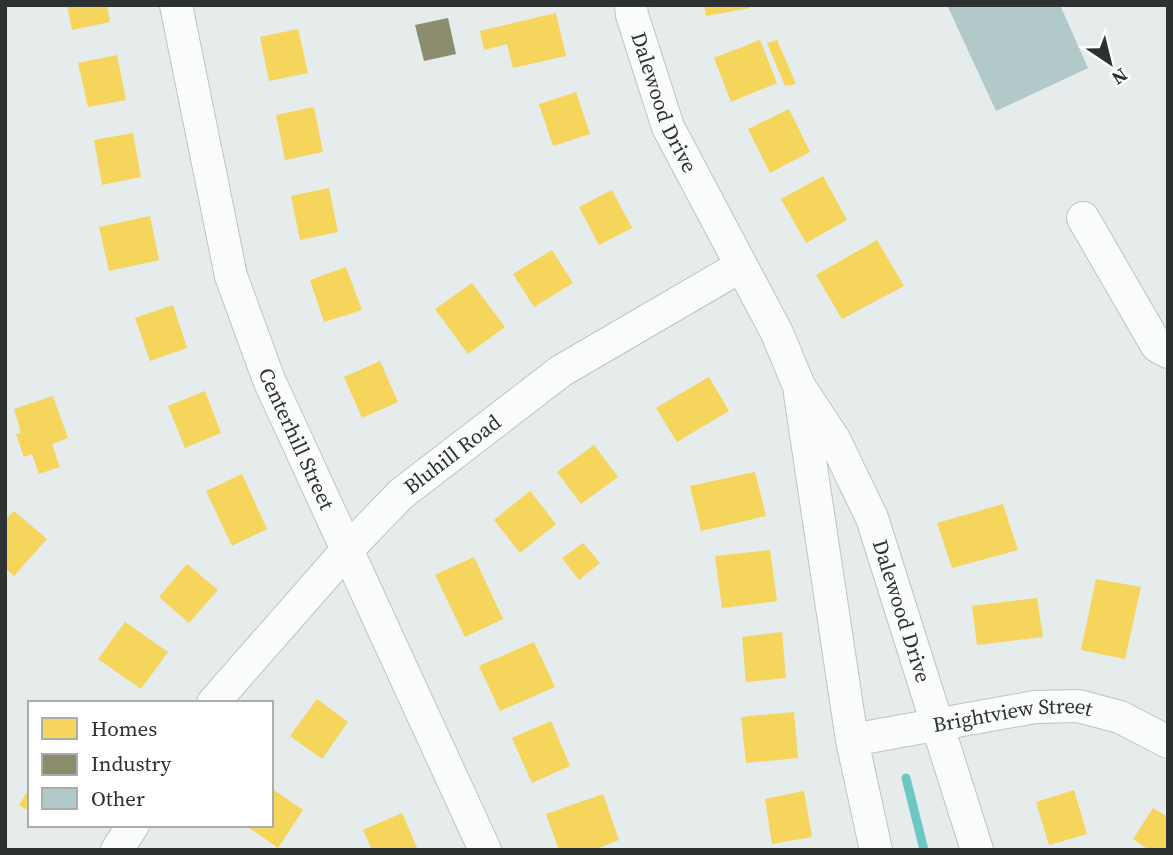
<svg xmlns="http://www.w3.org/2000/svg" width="1173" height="855" viewBox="0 0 1173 855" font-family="'Source Serif 4',serif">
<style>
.homes{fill:#f6d55c}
.industry{fill:#8c8c6e}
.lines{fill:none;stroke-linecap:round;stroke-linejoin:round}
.stream{stroke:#6dc7c3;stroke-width:9}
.building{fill:#b1cac9}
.minor-casing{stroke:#c0c3c3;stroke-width:34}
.minor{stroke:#fbfcfc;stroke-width:32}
.labels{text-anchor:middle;stroke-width:7;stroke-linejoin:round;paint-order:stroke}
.street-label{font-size:21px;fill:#2e3131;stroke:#fff}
</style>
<rect width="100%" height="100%" fill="#e6ebeb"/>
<g class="homes">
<polygon points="67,5 107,5 110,22 72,30"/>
<polygon points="704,5 750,5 750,8 706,16"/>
<polygon points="556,13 566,56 513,68 507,44 484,50 480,31"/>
<polygon points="298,29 308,73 269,81 260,37"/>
<polygon points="760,40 777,83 731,102 714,58"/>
<polygon points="777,40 796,84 785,86 767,43"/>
<polygon points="117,55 126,100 88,107 78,63"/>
<polygon points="576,92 590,134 553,146 539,104"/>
<polygon points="314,107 323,152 285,160 276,115"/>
<polygon points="789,109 810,152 770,173 748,129"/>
<polygon points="133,133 141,177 102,185 94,140"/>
<polygon points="823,176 847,220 806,243 781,199"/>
<polygon points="329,188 338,232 300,240 291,196"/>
<polygon points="612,190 632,228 599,245 579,207"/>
<polygon points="150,216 159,260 109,271 99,227"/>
<polygon points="877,240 904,286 842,319 816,275"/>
<polygon points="552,250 573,283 534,307 513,274"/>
<polygon points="346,267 362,310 324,322 310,280"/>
<polygon points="472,283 505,327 468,354 435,309"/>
<polygon points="173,305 187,348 150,361 135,318"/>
<polygon points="380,361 398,402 362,418 344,377"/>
<polygon points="709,377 729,411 677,442 656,408"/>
<polygon points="205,391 221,433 185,448 168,406"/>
<polygon points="53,396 68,438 52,444 60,467 39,474 32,454 24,457 16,434 21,433 14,409"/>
<polygon points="594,445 618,477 581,504 557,472"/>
<polygon points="755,472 766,516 701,531 690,486"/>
<polygon points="242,474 267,529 232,546 206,491"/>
<polygon points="530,491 556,524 520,553 494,520"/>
<polygon points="1003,504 1018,550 952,568 937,523"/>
<polygon points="14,511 47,539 14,576 5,568 5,520"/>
<polygon points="583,543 600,563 579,580 562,558"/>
<polygon points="770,550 777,601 722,608 715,556"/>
<polygon points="474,557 503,619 465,637 435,575"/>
<polygon points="187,564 218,590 189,623 159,597"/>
<polygon points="1096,579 1141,587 1125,659 1081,650"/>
<polygon points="1037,598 1043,637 977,645 972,606"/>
<polygon points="125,622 168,652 141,689 98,659"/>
<polygon points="782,632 786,678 746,682 742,637"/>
<polygon points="534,642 555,687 500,711 479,666"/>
<polygon points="317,699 348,722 322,759 290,736"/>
<polygon points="794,712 798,758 746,763 741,717"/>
<polygon points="551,721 570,766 532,783 512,738"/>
<polygon points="30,787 30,812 19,805"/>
<polygon points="271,788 303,810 278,848 245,825 271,825"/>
<polygon points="1074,790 1087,834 1049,845 1036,802"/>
<polygon points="804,791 812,837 772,844 765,799"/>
<polygon points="603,794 619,840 593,850 559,850 546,814"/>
<polygon points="1153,808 1168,817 1168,850 1149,850 1133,839"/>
<polygon points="402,813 418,850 372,850 363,830"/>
</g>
<polygon class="industry" points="448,18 456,54 424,61 415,25"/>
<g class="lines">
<polyline class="stream" points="906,778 924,850"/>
</g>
<polygon class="building" points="947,5 1060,5 1088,68 996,111"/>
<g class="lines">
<g class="minor-casing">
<g id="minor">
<path id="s1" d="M176 5 231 276 269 380 485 850"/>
<path id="s2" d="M631 5 632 15 668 127 777 333 799 386 834 439 872 518 977 850"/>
<polyline points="1083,218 1157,346 1168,352"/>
<polyline points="800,394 852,740 876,850"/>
<path id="s3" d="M213 703 347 550 401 494 561 371 741 266"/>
<path id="s4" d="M852 740 1035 707 1078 706 1120 717 1168 742"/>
<polyline points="117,850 133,825"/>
</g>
</g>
<use href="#minor" class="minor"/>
</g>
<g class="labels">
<g class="street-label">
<text dy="7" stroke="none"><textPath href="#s2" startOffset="103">Dalewood Drive</textPath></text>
<text dy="7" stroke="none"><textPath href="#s1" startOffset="452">Centerhill Street</textPath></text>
<text dy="7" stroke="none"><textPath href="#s3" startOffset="346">Bluhill Road</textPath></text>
<text dy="7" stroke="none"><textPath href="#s2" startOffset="667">Dalewood Drive</textPath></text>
<text dy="7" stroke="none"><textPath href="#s4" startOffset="163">Brightview Street</textPath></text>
</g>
</g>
<rect width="1173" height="855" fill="none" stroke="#2e3131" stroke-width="14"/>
<rect x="28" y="701" width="245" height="126" fill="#ffffff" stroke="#abadad" stroke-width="2"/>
<rect x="42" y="718" width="35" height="21" fill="#f6d55c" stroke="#abadad" stroke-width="2"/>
<text x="91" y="736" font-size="21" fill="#2e3131">Homes</text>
<rect x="42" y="754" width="35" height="21" fill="#8c8c6e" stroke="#abadad" stroke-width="2"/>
<text x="91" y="771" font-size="21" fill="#2e3131">Industry</text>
<rect x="42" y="788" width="35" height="21" fill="#b1cac9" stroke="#abadad" stroke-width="2"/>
<text x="91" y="806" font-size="21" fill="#2e3131">Other</text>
<g transform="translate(1110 63) rotate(145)" stroke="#ffffff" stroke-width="5" paint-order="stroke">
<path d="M0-5L12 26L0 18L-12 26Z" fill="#2e3131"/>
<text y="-10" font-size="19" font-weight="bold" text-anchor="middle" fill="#2e3131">N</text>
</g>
</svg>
